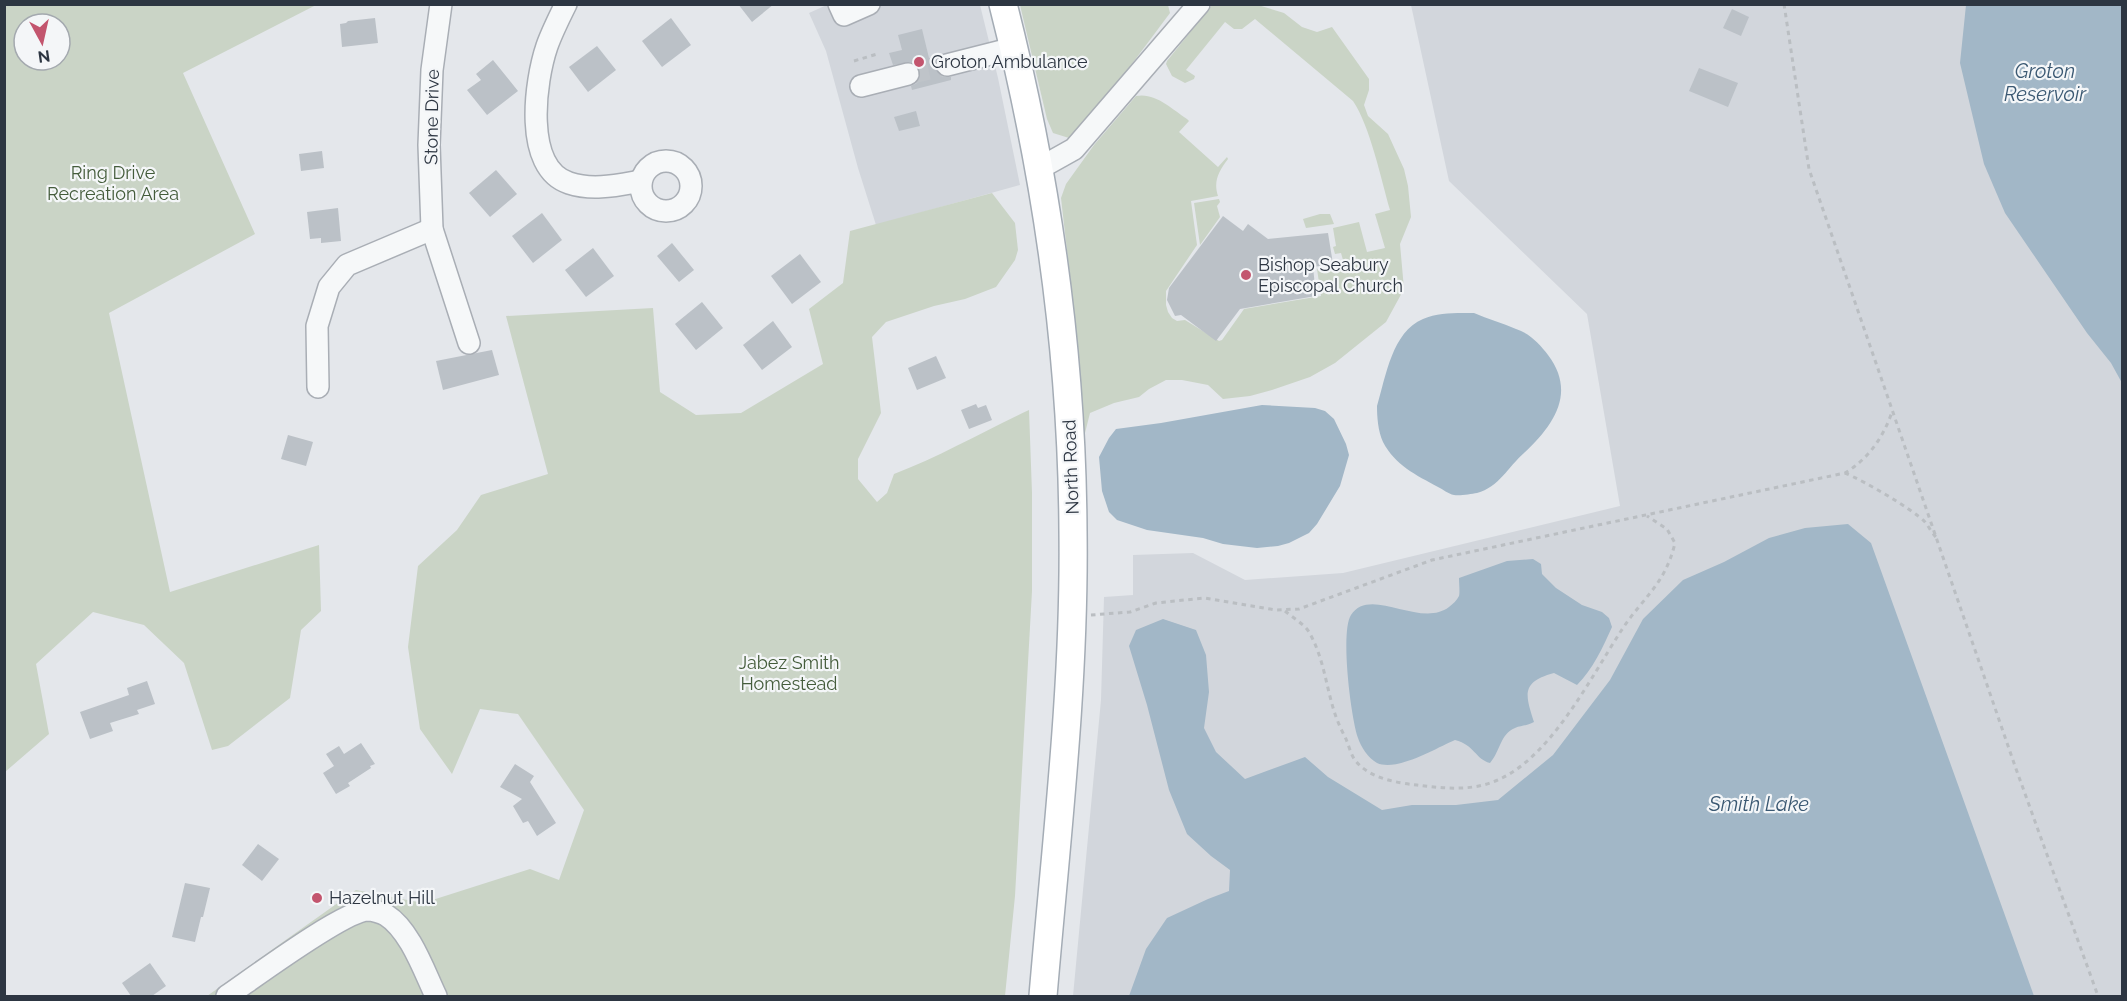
<svg xmlns="http://www.w3.org/2000/svg" width="2127" height="1001" viewBox="0 0 2127 1001" font-family="Raleway,sans-serif">
<style>
.built{fill:#d2d6dc}
.green{fill:#cad4c6;fill-rule:evenodd}
.water{fill:#a2b7c7}
.building{fill:#bbc1c7}
.lines{fill:none;stroke-linecap:round;stroke-linejoin:round}
.minor-tunnel{stroke:#bfc4c9;stroke-width:21;stroke-dasharray:21 10;stroke-linecap:butt}
.minor-casing{stroke:#a9aeb5;stroke-width:24}
.major-casing{stroke:#a4acb5;stroke-width:30}
.path{stroke:#babec2;stroke-width:3;stroke-dasharray:4.5 4.5;stroke-linecap:butt}
.minor{stroke:#f6f8f9;stroke-width:21}
.major{stroke:#fff;stroke-width:27}
.poi-dot{fill:#c3556e;stroke:#f4f6f8;stroke-width:2}
.labels{text-anchor:middle;stroke-width:4.5;stroke-linejoin:round;paint-order:stroke}
.poi-label{font-size:18px;fill:#2d3642;stroke:#f4f6f8;text-anchor:start}
.street-label{font-size:18px;fill:#2d3642;stroke:#f4f6f8}
.park-label{font-size:18px;fill:#445c3b;stroke:#f4f6f8}
.water-label{font-size:20px;font-style:italic;fill:#3a5872;stroke:#f4f6f8}
</style>
<rect width="100%" height="100%" fill="#e4e7eb"/>
<g class="built">
<polygon points="829,4 980,5 998,78 1020,185 876,225 858,168 826,51 809,13"/>
<polygon points="1411,5 2122,5 2122,996 1073,996 1101,700 1104,597 1133,595 1133,555 1193,553 1245,580 1343,573 1620,506 1587,314 1449,181"/>
</g>
<g class="green">
<path d="M4 5H316L183 73 255 234 109 313 170 592 319 545 321 611 301 630 290 698 228 746 212 750 184 663 144 625 93 612 36 664 49 734 5 772ZM24 24H60V60H24Z"/>
<polygon points="1020,5 1168,5 1170,13 1081,132 1069,138 1053,133 1047,119"/>
<path d="M1212 5H1258L1284 13 1302 27 1317 32 1332 27 1369 79V90L1364 105 1368 116 1388 134 1404 169 1408 186 1411 217 1400 244 1404 289 1386 322 1335 363 1310 377 1272 390 1250 396 1223 399 1208 385 1182 380H1166L1149 389 1139 397 1114 403 1090 413 1084 437 1076 329 1061 198 1066 184 1094 145 1136 96C1155 92 1172 109 1187 119L1189 121 1179 132 1218 167 1227 157 1228 159C1219 171 1213 181 1218 196L1191 201 1197 245 1166 291V305L1168 312 1172 318 1177 321 1185 320 1219 341 1222 340 1244 309 1321 296 1317 269 1334 265 1335 262 1343 260 1341 253 1335 254 1333 247 1336 246 1333 228 1359 222 1367 252 1385 248 1375 214 1390 210C1381 179 1370 126 1353 101L1255 19 1242 29H1234L1225 22 1186 70 1195 76 1194 79 1185 83 1172 76 1166 64 1167 61Z"/>
<path d="M992 193 1015 223 1018 250 1015 260 996 287 965 299 934 306 886 322 872 337 881 413 858 459V479L877 502 887 493 894 474C941 456 984 431 1029 410L1032 493V591L1015 896 1005 996H207L356 890 423 903 530 869 559 880 584 810 518 714 480 709 452 774 420 729 408 647 418 566 457 530 481 495 548 474 506 316 653 308 660 392 696 415 741 413 823 364 809 309 843 283 850 231Z"/>
<polygon points="1219,199 1220,202 1217,206 1220,217 1200,245 1194,203"/>
<polygon points="1320,214 1330,214 1334,224 1306,228 1303,219"/>
</g>
<g class="water">
<polygon points="1966,5 2122,5 2122,383 2111,363 2087,333 2005,213 1984,164 1960,63"/>
<path d="M1474 313C1488 319 1502 323 1516 329 1529 333 1540 344 1548 355 1576 392 1555 424 1524 453 1508 467 1499 487 1477 493 1471 494 1460 496 1454 495 1448 494 1443 489 1438 487 1416 475 1395 465 1383 442 1378 431 1377 417 1377 406 1386 376 1392 332 1423 319 1439 312 1457 313 1474 313Z"/>
<polygon points="1262,405 1315,408 1325,411 1334,419 1346,444 1349,455 1340,486 1317,524 1309,533 1289,543 1278,546 1257,548 1223,544 1203,538 1147,530 1117,520 1109,512 1102,491 1099,457 1109,438 1116,429 1161,423"/>
<polygon points="1848,524 1871,543 2034,996 1129,996 1146,949 1167,918 1208,899 1229,891 1230,870 1211,856 1187,834 1169,790 1147,705 1129,646 1136,630 1163,619 1196,630 1206,655 1209,692 1204,728 1216,752 1245,779 1305,757 1328,777 1382,810 1412,805 1456,805 1498,800 1553,755 1610,680 1643,619 1683,580 1724,562 1769,538 1805,528"/>
<path d="M1533 559 1541 564 1542 574 1556 588 1582 605 1602 612 1609 618 1612 627C1603 647 1593 669 1577 685L1554 673C1521 682 1525 694 1534 722 1527 726 1522 725 1515 728 1500 734 1500 752 1490 763 1475 759 1475 745 1455 740 1436 748 1397 772 1377 763 1368 758 1361 747 1358 738 1351 718 1340 632 1351 615 1370 585 1420 629 1449 607 1453 604 1457 600 1459 596 1460 592 1459 583 1459 578L1507 561Z"/>
</g>
<g class="building">
<polygon points="738,4 774,4 752,22"/>
<polygon points="1732,9 1749,17 1741,36 1723,28"/>
<polygon points="375,18 378,43 342,47 340,24 346,23 348,21"/>
<polygon points="671,18 691,45 662,67 642,41"/>
<polygon points="922,29 929,58 940,55 935,62 938,73 943,77 951,77 951,80 912,90 911,86 917,83 920,77 917,66 911,62 893,65 889,53 902,50 898,35"/>
<polygon points="597,46 616,70 588,92 569,67"/>
<polygon points="493,60 518,91 487,115 467,90 481,80 476,74"/>
<polygon points="1699,68 1738,83 1728,107 1689,91"/>
<polygon points="916,111 920,126 899,131 894,117"/>
<polygon points="322,151 324,168 301,171 299,154"/>
<polygon points="496,170 517,194 490,217 469,193"/>
<polygon points="338,208 341,241 321,243 321,238 310,239 307,212"/>
<polygon points="542,213 562,240 533,263 512,236"/>
<polygon points="1223,216 1243,231 1248,224 1268,239 1328,233 1333,264 1313,267 1316,296 1240,309 1216,341 1181,315 1175,316 1167,300 1169,288"/>
<polygon points="672,243 694,270 679,282 657,256"/>
<polygon points="593,248 614,276 586,297 565,270"/>
<polygon points="800,254 821,282 792,304 771,276"/>
<polygon points="702,302 723,328 696,350 675,324"/>
<polygon points="773,321 792,347 762,370 743,345"/>
<polygon points="492,350 499,375 443,390 436,361"/>
<polygon points="936,356 946,378 917,390 908,368"/>
<polygon points="976,404 978,408 986,405 992,420 969,429 961,410"/>
<polygon points="288,435 313,442 306,466 281,459"/>
<polygon points="147,681 155,704 137,710 139,714 110,723 113,731 90,739 80,712 129,695 127,688"/>
<polygon points="361,743 375,764 370,766 371,768 348,783 350,786 336,794 323,773 334,766 326,754 339,746 344,754"/>
<polygon points="515,764 534,776 530,782 556,823 537,836 528,821 523,823 513,806 522,799 500,787"/>
<polygon points="258,844 279,859 262,881 242,865"/>
<polygon points="185,883 210,888 203,917 201,917 195,942 172,937"/>
<polygon points="150,963 166,986 152,996 131,996 122,983"/>
</g>
<g class="lines">
<polyline class="minor-tunnel" points="908,74 947,65"/>
<g class="minor-casing">
<g id="minor">
<polyline points="441,4 432,70 429,145 432,229 469,343"/>
<path d="M566 4C559 18 552 32 547 46 535 81 523 168 569 183 593 191 618 185 641 181"/>
<polyline points="839,4 844,15 869,4"/>
<polyline points="947,65 1014,48"/>
<polyline points="861,86 908,74"/>
<circle cx="666" cy="186" r="25"/>
<polyline points="1040,168 1074,149 1199,4"/>
<polyline points="318,387 317,326 329,287 347,265 432,229"/>
<path d="M227 996C252 979 343 911 368 910 373 910 382 913 386 915 410 930 424 971 436 996"/>
</g>
</g>
<g class="major-casing">
<path id="major" d="M1003 4C1047 177 1072 353 1073 531 1075 686 1056 842 1043 996"/>
</g>
<g class="path">
<polyline points="1784,4 1809,169 2015,766 2098,996"/>
<polyline points="854,61 877,54"/>
<path d="M1845 473C1864 481 1911 508 1925 522 1929 527 1932 533 1936 537"/>
<path d="M1285 611C1292 617 1304 624 1309 632 1324 658 1326 687 1335 714 1338 723 1342 731 1346 739 1349 746 1351 755 1355 760 1368 778 1397 783 1417 785 1441 788 1467 791 1490 783 1548 764 1589 680 1621 631 1643 597 1665 585 1675 543L1667 529 1647 516"/>
<path d="M1091 615 1130 612 1156 603 1204 598 1276 610 1299 609 1432 560 1845 473C1868 459 1883 438 1892 412"/>
</g>
<use href="#minor" class="minor"/>
<use href="#major" class="major"/>
</g>
<g class="poi-dot">
<circle cx="919" cy="62" r="6"/>
<circle cx="1246" cy="275" r="6"/>
<circle cx="317" cy="898" r="6"/>
</g>
<g class="labels">
<g class="poi-label">
<text x="931" y="68">Groton Ambulance</text>
<text x="1258" y="271">Bishop Seabury<tspan x="1258" dy="21">Episcopal Church</tspan></text>
<text x="329" y="904">Hazelnut Hill</text>
</g>
<g class="street-label">
<text transform="translate(432 117) rotate(-89)" y="6">Stone Drive</text>
<text transform="translate(1071 467) rotate(-92)" y="6">North Road</text>
</g>
<g class="park-label">
<text x="113" y="179">Ring Drive<tspan x="113" dy="21">Recreation Area</tspan></text>
<text x="789" y="669">Jabez Smith<tspan x="789" dy="21">Homestead</tspan></text>
</g>
<g class="water-label">
<text x="2045" y="78">Groton<tspan x="2045" dy="23">Reservoir</tspan></text>
<text x="1759" y="811">Smith Lake</text>
</g>
</g>
<rect width="2127" height="1001" fill="none" stroke="#2d3642" stroke-width="12"/>
<g transform="translate(42 42) rotate(172)"><circle r="28" fill="#f4f6f8" stroke="#a4a9af" stroke-width="1.5"/>
<path d="M0-4.5L10 22L0 15L-10 22Z" fill="#c3556e"/>
<text y="-9" font-size="16" font-weight="bold" text-anchor="middle" fill="#2d3642">N</text>
</g>
</svg>
